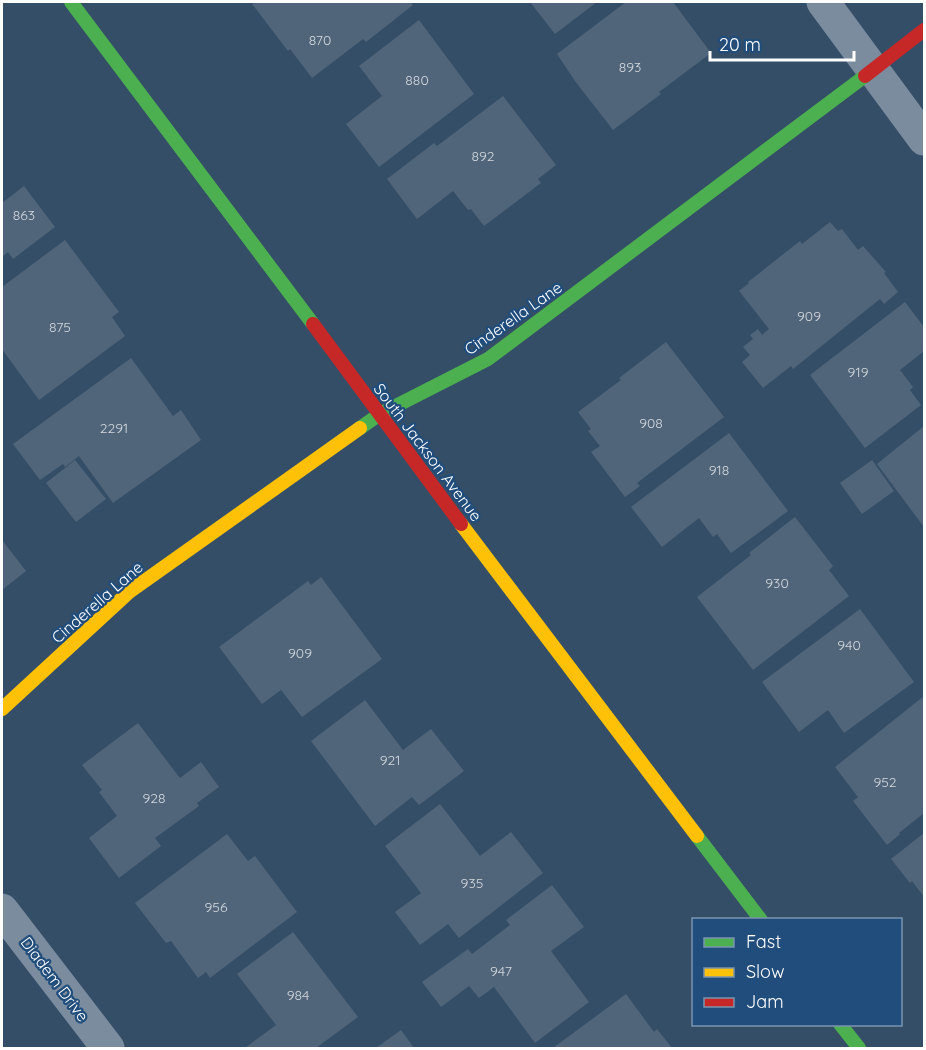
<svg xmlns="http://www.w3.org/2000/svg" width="926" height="1050" viewBox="0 0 926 1050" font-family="Quicksand,sans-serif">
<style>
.building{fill:#506579}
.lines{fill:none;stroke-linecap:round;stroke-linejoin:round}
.street{stroke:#7a8c9e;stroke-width:33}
.fast{stroke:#4caf50;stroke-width:14}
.slow{stroke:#ffc107;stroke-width:14}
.jam{stroke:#c62828;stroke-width:14}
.labels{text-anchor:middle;stroke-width:4.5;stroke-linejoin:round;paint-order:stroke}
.number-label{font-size:14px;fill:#d3d8de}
.street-label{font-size:16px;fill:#fff;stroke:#204d7c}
</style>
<rect width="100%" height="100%" fill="#354e67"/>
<g class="building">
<polygon points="256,2 410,2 413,5 366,42 363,39 312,78 290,49 288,51 252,4"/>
<polygon points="530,2 597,2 555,34"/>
<polygon points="626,2 673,2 711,53 659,92 661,94 613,130 575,81 557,54"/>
<polygon points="419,20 474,94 379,167 346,124 382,96 359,66"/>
<polygon points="503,96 556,165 538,179 541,183 484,226 471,209 468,210 453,191 417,219 387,179 434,143 437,146"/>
<polygon points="24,186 55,227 13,259 8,252 2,257 2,203"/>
<polygon points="830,222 838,231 842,229 858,250 863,246 886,272 884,273 898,292 884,304 880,299 793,369 791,366 763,388 742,362 750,355 743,347 753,339 750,335 758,329 762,335 769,329 739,291 749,283 748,282 800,241 802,244"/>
<polygon points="65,240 119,312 112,317 125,336 39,400 2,349 2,287"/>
<polygon points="905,302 924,327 924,351 900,370 913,387 910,390 921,405 865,448 810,375"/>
<polygon points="666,342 724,417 637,483 640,486 625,497 591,452 600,446 588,431 591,429 578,412 621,380 619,378"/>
<polygon points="131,358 173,416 181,410 201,440 113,503 79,456 65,467 63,464 40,480 13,444"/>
<polygon points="924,426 924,527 877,464"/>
<polygon points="729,433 788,511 731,553 717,534 713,537 699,518 662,547 631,507"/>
<polygon points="75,460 106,499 76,522 46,483"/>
<polygon points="872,460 894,491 862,514 840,483"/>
<polygon points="795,517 833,566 829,570 849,596 753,670 697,597 751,555 749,553"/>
<polygon points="2,540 26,571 2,590"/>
<polygon points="321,577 382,659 302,717 281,690 262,704 219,647 308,581 311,585"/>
<polygon points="860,609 914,682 844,733 828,710 799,732 762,682"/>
<polygon points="924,696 924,813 899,833 900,834 887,845 853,801 858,797 835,767"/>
<polygon points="365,700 403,750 431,729 464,771 419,805 412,797 375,826 311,741"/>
<polygon points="138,723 180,778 201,762 219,787 197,803 199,806 155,838 161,846 119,878 89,838 117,816 99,792 102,790 82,765"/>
<polygon points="440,804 480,856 511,832 543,873 459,938 448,924 420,945 395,912 421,893 385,846"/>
<polygon points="924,833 924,897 912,881 910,883 891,859"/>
<polygon points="227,834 248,861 255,856 297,912 210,978 206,972 198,978 171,941 166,943 135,903"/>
<polygon points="552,885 584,927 551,951 589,1002 535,1043 494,987 479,998 469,986 441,1007 422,982 468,949 472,954 510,925 506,920"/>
<polygon points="293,932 358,1017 316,1048 245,1048 276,1025 237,974"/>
<polygon points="626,994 654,1032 657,1029 672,1048 553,1048"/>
<polygon points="401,1030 414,1048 376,1048"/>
</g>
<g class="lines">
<g class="street">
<polyline points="823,2 924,139"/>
<polyline points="2,910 108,1048"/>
</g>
<g class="fast">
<polyline points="71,2 313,324"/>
<polyline points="360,428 380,414 488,359 865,76"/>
<polyline points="697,836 761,920"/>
<polyline points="840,1024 859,1048"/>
</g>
<g class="slow">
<polyline points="461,524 697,836"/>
<polyline points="2,709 129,592 360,428"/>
</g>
<g class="jam">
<polyline points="865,76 924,30"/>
<polyline points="313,324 461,524"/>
</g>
</g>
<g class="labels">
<g class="number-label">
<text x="320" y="45">870</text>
<text x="630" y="72">893</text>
<text x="417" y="85">880</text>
<text x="483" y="161">892</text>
<text x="24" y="220">863</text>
<text x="809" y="321">909</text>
<text x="60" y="332">875</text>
<text x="858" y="377">919</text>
<text x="651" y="428">908</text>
<text x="114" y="433">2291</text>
<text x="719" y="475">918</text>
<text x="777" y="588">930</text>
<text x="849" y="650">940</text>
<text x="300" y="658">909</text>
<text x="390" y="765">921</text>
<text x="885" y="787">952</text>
<text x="154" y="803">928</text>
<text x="472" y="888">935</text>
<text x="216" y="912">956</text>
<text x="501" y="976">947</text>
<text x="298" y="1000">984</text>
</g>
<g class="street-label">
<text transform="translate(513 318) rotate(-35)" y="6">Cinderella Lane</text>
<text transform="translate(428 452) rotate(53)" y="6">South Jackson Avenue</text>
<text transform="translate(97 602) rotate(-41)" y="6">Cinderella Lane</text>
<text transform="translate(55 979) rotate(53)" y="6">Diadem Drive</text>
</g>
</g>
<rect width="926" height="1050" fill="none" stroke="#ffffff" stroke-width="6"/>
<rect x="692" y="918" width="210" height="108" fill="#204d7c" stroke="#7994b0" stroke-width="1.5"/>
<rect x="704" y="938" width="30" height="9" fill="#4caf50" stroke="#7994b0" stroke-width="1.5"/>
<text x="746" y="948" font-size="18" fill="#ffffff">Fast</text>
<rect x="704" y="968" width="30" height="9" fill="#ffc107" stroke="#7994b0" stroke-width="1.5"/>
<text x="746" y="978" font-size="18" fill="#ffffff">Slow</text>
<rect x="704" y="998" width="30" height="9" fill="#c62828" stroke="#7994b0" stroke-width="1.5"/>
<text x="746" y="1008" font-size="18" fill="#ffffff">Jam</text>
<path d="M710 51v9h144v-9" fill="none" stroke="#ffffff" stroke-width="3"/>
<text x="719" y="51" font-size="18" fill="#ffffff" stroke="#204d7c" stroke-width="4.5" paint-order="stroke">20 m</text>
</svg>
